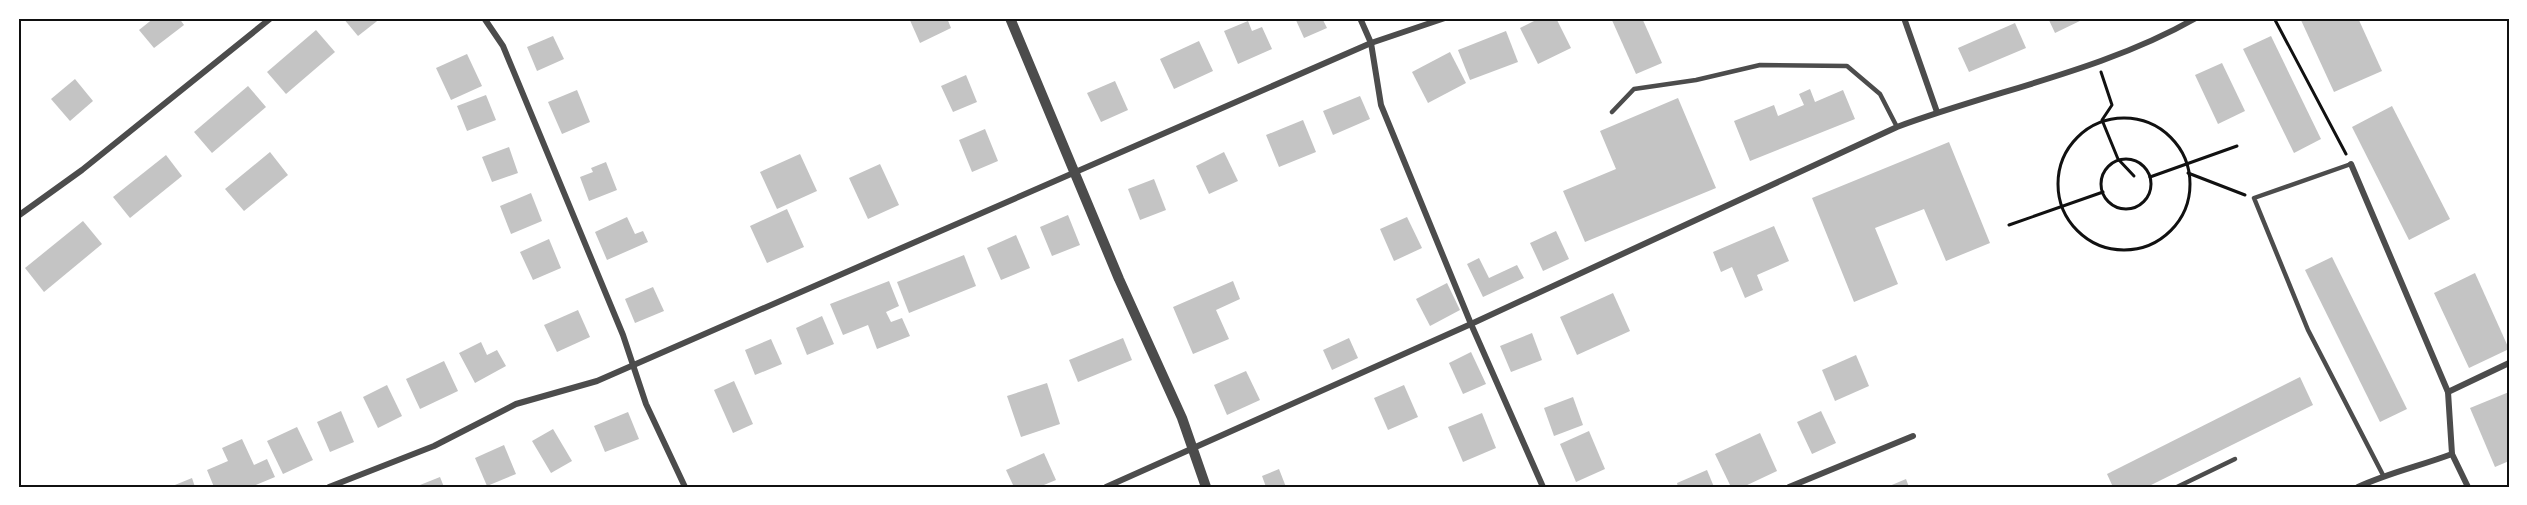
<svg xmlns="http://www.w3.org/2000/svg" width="2527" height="505" viewBox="0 0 2527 505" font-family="Roboto,sans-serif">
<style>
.building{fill:#c4c4c4}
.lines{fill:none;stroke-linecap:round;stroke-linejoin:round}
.path{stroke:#111;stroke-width:3}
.service{stroke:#4c4c4c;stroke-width:4.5}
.minor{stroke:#4c4c4c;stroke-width:6}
.tertiary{stroke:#4c4c4c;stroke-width:10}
.neatline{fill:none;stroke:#111;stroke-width:2}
</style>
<rect width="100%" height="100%" fill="#fff"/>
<g class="building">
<polygon points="154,18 179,18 184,25 154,48 139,30"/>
<polygon points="343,18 381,18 358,36"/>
<polygon points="909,18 947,18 951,28 920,43"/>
<polygon points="1295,18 1322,18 1327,28 1304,38"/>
<polygon points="1540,18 1556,18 1571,48 1538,64 1520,28"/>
<polygon points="1611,18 1642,18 1662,63 1636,74"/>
<polygon points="2048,18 2086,18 2055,33"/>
<polygon points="2300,18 2358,18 2382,71 2334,92"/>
<polygon points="1248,21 1252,31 1262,27 1272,49 1238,64 1224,31"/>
<polygon points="2015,23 2026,48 1969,72 1958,48"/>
<polygon points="316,30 335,52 286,94 267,72"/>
<polygon points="1506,31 1518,62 1470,80 1458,50"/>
<polygon points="553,36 564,59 537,71 527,47"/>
<polygon points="2271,36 2321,139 2294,153 2243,49"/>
<polygon points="1199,41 1213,71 1174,89 1160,59"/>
<polygon points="1450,52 1466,83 1428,103 1412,72"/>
<polygon points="467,54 482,86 451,100 436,68"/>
<polygon points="2222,63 2245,111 2218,124 2195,75"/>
<polygon points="966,75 977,102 953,112 941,86"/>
<polygon points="75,79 93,101 70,121 51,99"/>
<polygon points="1115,81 1128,110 1101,122 1087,93"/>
<polygon points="248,86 266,107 212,153 194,132"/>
<polygon points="1810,89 1815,102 1843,90 1855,119 1750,161 1734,121 1774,105 1778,116 1804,105 1799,94"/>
<polygon points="577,90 590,122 562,134 548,102"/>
<polygon points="486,95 496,120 467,131 457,106"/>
<polygon points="1360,96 1370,119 1333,135 1323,111"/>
<polygon points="1678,98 1716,188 1585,242 1563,191 1616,169 1600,131"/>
<polygon points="2392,106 2450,219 2409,240 2352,127"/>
<polygon points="1303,120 1316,152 1279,167 1266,135"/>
<polygon points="985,129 998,161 972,172 959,140"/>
<polygon points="1949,142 1990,243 1946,261 1924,209 1875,228 1898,284 1854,302 1812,198"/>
<polygon points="509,147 518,173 492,182 482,157"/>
<polygon points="270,152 288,175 244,211 225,189"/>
<polygon points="1224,152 1238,181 1209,194 1196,166"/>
<polygon points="800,154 817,191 777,209 760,172"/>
<polygon points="166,155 182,176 130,218 113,197"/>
<polygon points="606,162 617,190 589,201 580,177 593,172 591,168"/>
<polygon points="880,164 899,205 868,219 849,178"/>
<polygon points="1154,179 1166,210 1140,220 1128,189"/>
<polygon points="531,193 542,221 511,234 500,206"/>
<polygon points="787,209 804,247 767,263 750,226"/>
<polygon points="1068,215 1080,245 1052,256 1040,227"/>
<polygon points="627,217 635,234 643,231 648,242 607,260 595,232"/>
<polygon points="1407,217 1422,248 1394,261 1380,229"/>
<polygon points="83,221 102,244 44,292 25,268"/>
<polygon points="1774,226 1789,261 1757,275 1763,290 1745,298 1732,267 1721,272 1713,252"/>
<polygon points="1556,231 1569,259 1543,271 1530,243"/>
<polygon points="1016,235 1030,268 1001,280 987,248"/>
<polygon points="549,239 561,268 533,280 520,252"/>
<polygon points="964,255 976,286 909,313 897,282"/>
<polygon points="2332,257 2407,409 2380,422 2305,270"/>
<polygon points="1479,258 1489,278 1517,265 1524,278 1483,297 1467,264"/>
<polygon points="2475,273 2509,349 2469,368 2434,293"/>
<polygon points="889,281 899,306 886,312 891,322 902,318 910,336 877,349 868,325 843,335 830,304"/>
<polygon points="1233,281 1240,299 1216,310 1229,339 1193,354 1173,307"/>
<polygon points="1447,283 1460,310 1430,326 1416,299"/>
<polygon points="653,287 664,311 635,323 625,299"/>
<polygon points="1613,293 1630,331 1577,355 1560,317"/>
<polygon points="578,310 590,337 557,352 544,325"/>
<polygon points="822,316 834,344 807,355 796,328"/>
<polygon points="1532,333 1542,360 1511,372 1500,346"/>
<polygon points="1123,338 1132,360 1078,382 1069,360"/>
<polygon points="1349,338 1358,358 1332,370 1323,350"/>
<polygon points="771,339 782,364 755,375 745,350"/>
<polygon points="481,342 487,355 497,350 506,366 475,383 459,353"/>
<polygon points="1471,352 1486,384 1463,394 1449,363"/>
<polygon points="1856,355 1869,386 1835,401 1822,370"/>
<polygon points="444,361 458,391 420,409 406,379"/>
<polygon points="1246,371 1260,400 1227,415 1214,385"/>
<polygon points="2300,377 2313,405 2147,487 2113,487 2107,474"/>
<polygon points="734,381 753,424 733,433 714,390"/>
<polygon points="1047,383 1060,424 1021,437 1007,396"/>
<polygon points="387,385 402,416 378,428 363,397"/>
<polygon points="1404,385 1418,417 1388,430 1374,398"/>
<polygon points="2509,392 2509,461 2495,467 2470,408"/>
<polygon points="1573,397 1583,425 1554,436 1544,408"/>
<polygon points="341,411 354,442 330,452 317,422"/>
<polygon points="1821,411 1836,443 1812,454 1797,422"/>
<polygon points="628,412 639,439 605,452 594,426"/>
<polygon points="1482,413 1496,448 1463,462 1448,427"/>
<polygon points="297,427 313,460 283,474 267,441"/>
<polygon points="553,429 572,461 551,473 532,441"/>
<polygon points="1589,431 1605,469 1576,482 1560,444"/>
<polygon points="1760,433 1777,471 1743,487 1731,487 1715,454"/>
<polygon points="242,439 254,465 267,459 275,477 251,487 214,487 207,470 228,461 222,448"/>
<polygon points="504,445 516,474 487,486 475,458"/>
<polygon points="1044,453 1056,480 1039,487 1014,487 1006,470"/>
<polygon points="1279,469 1286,487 1266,487 1262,476"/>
<polygon points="1707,470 1714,487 1678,487 1677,483"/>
<polygon points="440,477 444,487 415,487"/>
<polygon points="192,478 195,487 170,487"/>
<polygon points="1906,479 1909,487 1887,487"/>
</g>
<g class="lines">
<g class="path">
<polyline points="2274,18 2346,154"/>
<polyline points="2101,72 2112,105 2102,120 2118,159 2134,176"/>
<circle cx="2124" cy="184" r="66"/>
<circle cx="2126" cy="184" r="25"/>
<polyline points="2188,173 2245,195"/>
<polyline points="2150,177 2237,146"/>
<polyline points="2009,225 2103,192"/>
</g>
<g class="service">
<polyline points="1612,112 1634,89 1696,80 1760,65 1847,66 1880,94 1897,127"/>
<polyline points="2351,164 2254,198 2308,330 2383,475"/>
<polyline points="2177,487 2235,459"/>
</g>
<g class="minor">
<polyline points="484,18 503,46 623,335 646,404 685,487"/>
<polyline points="1360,18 1371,43 1381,105 1471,324 1543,487"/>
<polyline points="1904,18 1937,112"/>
<polyline points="2351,164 2448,392 2452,454"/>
<polyline points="18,216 82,170 271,18"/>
<polyline points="2448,392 2509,363"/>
<polyline points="329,487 434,446 516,404 597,381 1371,43 1445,18"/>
<path d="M1106 487 1471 324 1897 127C1996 90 2103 71 2196 18"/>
<polyline points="1789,487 1913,436"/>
<path d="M2358 487C2388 473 2420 466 2452 454L2468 487"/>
</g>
<polyline class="tertiary" points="1010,18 1119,279 1182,418 1206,487"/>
</g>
<rect width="2527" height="505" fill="none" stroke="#ffffff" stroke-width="39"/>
<rect x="20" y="20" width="2488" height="466" class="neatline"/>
</svg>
